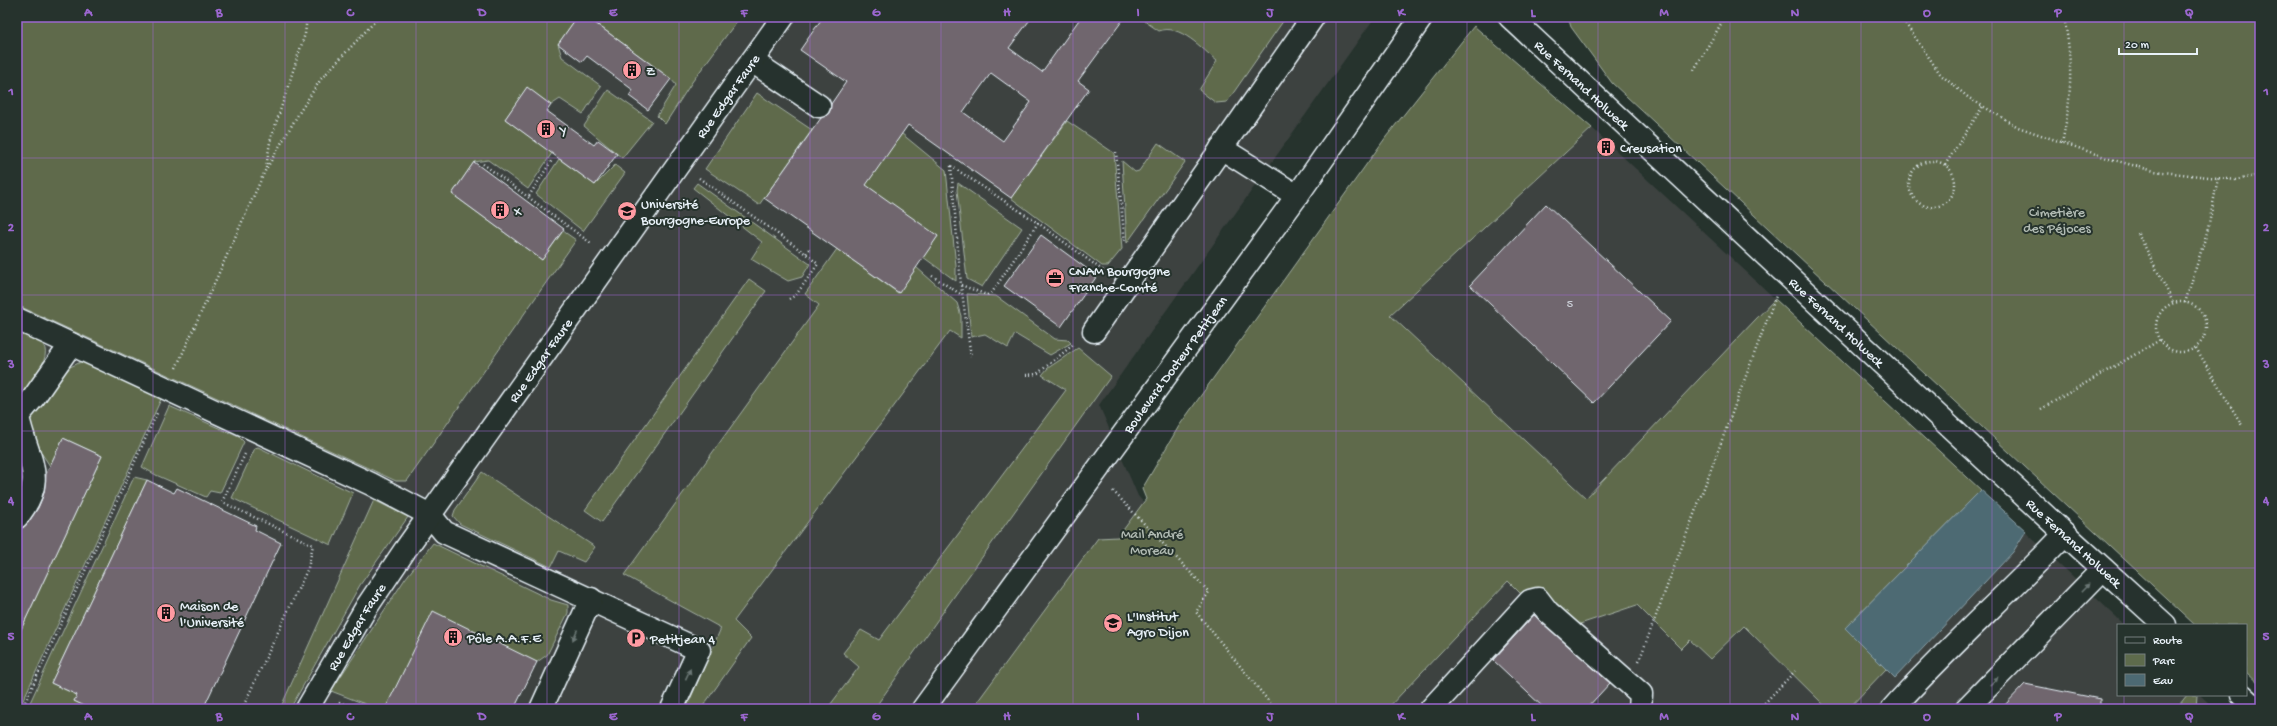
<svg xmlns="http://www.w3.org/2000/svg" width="2277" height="726" viewBox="0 0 2277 726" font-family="'Gochi Hand',sans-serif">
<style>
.built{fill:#3c4240}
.green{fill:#5e6b4c;stroke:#a3aea2}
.water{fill:#4d6a73;stroke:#8ba0a8}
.building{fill:#6f666e;stroke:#e8f1f8;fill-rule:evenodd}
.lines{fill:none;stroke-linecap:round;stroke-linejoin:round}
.minor-casing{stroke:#e8f1f8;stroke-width:25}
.major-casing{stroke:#e8f1f8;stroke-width:25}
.path{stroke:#e8f1f8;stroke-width:2.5;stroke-dasharray:1 3;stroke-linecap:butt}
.minor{stroke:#26332d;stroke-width:22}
.major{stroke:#26332d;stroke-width:22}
.oneway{fill:#6a7674}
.grid{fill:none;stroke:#9c67d0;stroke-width:1;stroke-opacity:0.55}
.labels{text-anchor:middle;stroke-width:4;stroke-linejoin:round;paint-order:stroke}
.number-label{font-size:12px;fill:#caced6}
.poi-label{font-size:14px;fill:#e8f1f8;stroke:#26332d;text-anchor:start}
.street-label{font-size:14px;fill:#e8f1f8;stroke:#26332d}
.park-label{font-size:14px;fill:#b1bbb3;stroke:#26332d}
.neatline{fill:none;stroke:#9c67d0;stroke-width:1.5}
.grid-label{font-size:13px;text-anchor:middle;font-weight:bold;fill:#9c67d0}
</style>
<rect width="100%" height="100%" fill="#26332d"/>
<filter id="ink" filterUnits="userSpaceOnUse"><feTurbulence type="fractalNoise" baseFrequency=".025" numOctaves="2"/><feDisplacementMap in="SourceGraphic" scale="8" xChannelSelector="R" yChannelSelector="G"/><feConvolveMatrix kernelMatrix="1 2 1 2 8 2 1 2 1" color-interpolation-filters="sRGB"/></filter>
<g filter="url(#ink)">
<g class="built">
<polygon points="17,17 1375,17 1099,405 1138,496 1323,709 17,709"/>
<polygon points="1592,128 2125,625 2118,625 2118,695 2200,695 2215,709 1387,709 1552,534 1528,444 1390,315"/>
</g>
<g class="green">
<polygon points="17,17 577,17 558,44 562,57 601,86 583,114 560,99 551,105 527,88 505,119 552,153 528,189 488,160 474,162 452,194 542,260 563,231 576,240 407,481 396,481 17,305"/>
<polygon points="587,17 740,17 692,82 665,124 657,116 676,85 671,79"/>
<path d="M1286 17 1227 102 1216 103 1199 90 1217 61C1202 49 1180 23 1159 31L1140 18Z"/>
<polygon points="1568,17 2260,17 2260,685 2246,672 2246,625 2195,625 1612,83 1571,27"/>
<polygon points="1474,26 1592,128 1390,315 1586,498 1775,299 1981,490 1845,628 1886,669 1848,709 1828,709 1744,626 1710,659 1690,640 1681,649 1637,605 1574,626 1531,589 1524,597 1508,581 1387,709 972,709 1098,538 1118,537 1146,499 1142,489 1179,426 1386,137"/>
<polygon points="608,90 652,121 622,158 584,126"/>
<polygon points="757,93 812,130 759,205 705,169"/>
<polygon points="1067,121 1114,153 1122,249 1108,266 1102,266 1011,198"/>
<polygon points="896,129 946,170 956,266 956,281 923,257 938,236 858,197"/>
<polygon points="1158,143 1185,162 1127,243 1122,161 1135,172 1139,171"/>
<polygon points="559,159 595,185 615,165 625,173 583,231 536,194"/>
<polygon points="697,183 810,264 802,277 788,281 751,259 762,242 693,188"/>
<polygon points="958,183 1022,228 982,287 967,279 957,190"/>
<polygon points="837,249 898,293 916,267 957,303 961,316 961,338 950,331 734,621 751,638 701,709 686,709 721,628 624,575 819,305 805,294"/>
<polygon points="749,279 766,291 602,522 585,510"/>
<polygon points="967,294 996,296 1055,339 1068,340 1071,343 1050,355 1015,334 1008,348 985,334 971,337"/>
<path d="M17 330C24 333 31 335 37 339 61 353 27 385 17 399Z"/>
<polygon points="1078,348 1111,376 874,709 827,709 859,667 843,653 861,630 879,640 1066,390 1042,375 1048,368"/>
<polygon points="81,362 133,382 162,397 19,709 17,709 17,638 102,456 63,438 50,466 36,445 29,429 31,414 70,367"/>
<polygon points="169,406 239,437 244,442 220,493 210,491 206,497 156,475 142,467"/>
<polygon points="258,447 353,493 331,545 232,498 255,448"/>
<polygon points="482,472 595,547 584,562 559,551 551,567 460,524 453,516 455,510"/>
<polygon points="134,477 147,480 51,683 77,695 74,701 91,709 27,709"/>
<polygon points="374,500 408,517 360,585 290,709 280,709"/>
<polygon points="433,543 551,600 568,605 568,613 547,655 537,662 385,709 378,709 331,691 405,579"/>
<polygon points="2187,695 2197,695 2196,709 2176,709"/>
</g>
<polygon class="water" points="1981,490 2026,531 2013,552 1895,678 1845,628"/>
<g class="building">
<polygon points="577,17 587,17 671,79 648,110 629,96 633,90 587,56 582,62 558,44"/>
<path d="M823 17H1032L1009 48 1042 72 1081 17H1125L1078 81 1089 89 1011 198 908 125 866 185 938 236 899 293 764 198 821 118 829 113 831 104 846 82 800 50ZM991 73 1031 102 1003 141 963 112Z"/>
<polygon points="527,87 551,105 547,111 594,145 598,140 617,154 595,185 505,119"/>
<polygon points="474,162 564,229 542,260 452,194"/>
<polygon points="1546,204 1671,321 1594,403 1470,285"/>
<polygon points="1041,235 1097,276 1061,327 1004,286"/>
<polygon points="63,438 102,456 17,638 17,529 27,524 38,508 44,493 46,474"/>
<polygon points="17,466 19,466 21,479 17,494"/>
<polygon points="147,480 174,493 177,488 256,526 255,530 281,543 203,709 91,709 74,701 77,695 51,683"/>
<polygon points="433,611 537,662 514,709 385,709"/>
<polygon points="1534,615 1610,683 1586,709 1545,709 1493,660"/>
<polygon points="2025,684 2100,699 2100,709 2001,709"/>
</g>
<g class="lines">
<g class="minor-casing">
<g id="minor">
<path id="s1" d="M1510 17 2065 534 2165 625"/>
<polyline points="752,61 819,106"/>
<polyline points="1221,148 1297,196"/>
<polyline points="17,319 371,484 430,515 444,532 699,650 672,709"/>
<polyline points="1094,331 1313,17"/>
<polyline points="17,417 34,397 71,344"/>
<path d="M17 517C49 478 27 460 18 417"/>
<polyline points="2242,695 2257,709"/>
<path id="s2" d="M307 709 366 608 405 550 783 17"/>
<polyline points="541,709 591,599"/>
<polyline points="1431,709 1530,601 1538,599 1548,612 1641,694 1640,709"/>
<path d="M1892 709C1947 648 2008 594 2065 534"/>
<polyline points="1966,709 2103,569"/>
</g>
</g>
<g class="major-casing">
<g id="major">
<path id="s3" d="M923 709 1297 196 1422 17"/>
</g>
</g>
<g class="path">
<polyline points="1901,17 1941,75 1969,98 2018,127 2110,159 2154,171 2236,180 2260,175"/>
<polyline points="1694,70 1725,17"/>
<path d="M2062 143C2072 97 2073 63 2064 17"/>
<polyline points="1116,152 1125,243"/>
<circle cx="1932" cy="184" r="23"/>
<polyline points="483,164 592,244"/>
<polyline points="1945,165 1983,106"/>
<polyline points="951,166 961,285 971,357"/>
<polyline points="951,166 1038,223"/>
<polyline points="266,168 270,142 305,34 307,17"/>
<polyline points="699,178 806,254 810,247"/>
<polyline points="529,196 552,160"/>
<polyline points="2138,233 2174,304"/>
<polyline points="932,276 962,295"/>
<polyline points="961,285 987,295 993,291 1038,223 1105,272"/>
<polyline points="789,299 796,295 818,264 806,254"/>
<circle cx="2181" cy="327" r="25"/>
<polyline points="2185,303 2208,229 2218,178"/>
<polyline points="2196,348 2243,427"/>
<polyline points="176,368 265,171 299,113 321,79 379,17"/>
<polyline points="1026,375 1037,374 1074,344"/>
<polyline points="2041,409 2160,340"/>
<polyline points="1113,491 1209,592 1196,612 1275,709"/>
<polyline points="1639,661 1776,296"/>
<polyline points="339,702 356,709"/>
<polyline points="22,709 158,411"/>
<polyline points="242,709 308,568 313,545 222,502 246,452"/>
<polyline points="1759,709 1795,671"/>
</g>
<use href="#minor" class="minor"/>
<use href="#major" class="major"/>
</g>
<defs><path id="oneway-solid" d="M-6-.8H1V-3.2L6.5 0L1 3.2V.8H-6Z"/></defs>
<g class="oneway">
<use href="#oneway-solid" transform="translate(2085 588) rotate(-46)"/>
<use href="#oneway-solid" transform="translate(575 635) rotate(114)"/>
<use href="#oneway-solid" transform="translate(688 674) rotate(-65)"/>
<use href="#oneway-solid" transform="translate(1994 681) rotate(-45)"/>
</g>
</g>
<path class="grid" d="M153 17V709M285 17V709M416 17V709M547 17V709M679 17V709M810 17V709M941 17V709M1073 17V709M1204 17V709M1336 17V709M1467 17V709M1598 17V709M1730 17V709M1861 17V709M1992 17V709M2124 17V625M17 158H2260M17 295H2260M17 431H2260M17 568H2260M2124 695V709"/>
<defs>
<g id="building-disc" transform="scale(1)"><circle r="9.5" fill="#ff9aa2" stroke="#26332d"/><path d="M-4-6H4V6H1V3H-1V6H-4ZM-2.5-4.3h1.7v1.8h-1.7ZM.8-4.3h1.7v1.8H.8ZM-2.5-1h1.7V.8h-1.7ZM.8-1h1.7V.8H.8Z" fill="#111"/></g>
<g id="university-disc" transform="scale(1)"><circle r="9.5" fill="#ff9aa2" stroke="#26332d"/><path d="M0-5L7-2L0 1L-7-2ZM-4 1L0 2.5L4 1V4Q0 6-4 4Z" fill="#111"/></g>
<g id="office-disc" transform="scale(1)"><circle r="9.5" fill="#ff9aa2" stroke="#26332d"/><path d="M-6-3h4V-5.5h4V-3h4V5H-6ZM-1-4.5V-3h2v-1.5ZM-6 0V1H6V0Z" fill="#111"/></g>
<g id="parking-disc" transform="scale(1)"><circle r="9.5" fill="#ff9aa2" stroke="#26332d"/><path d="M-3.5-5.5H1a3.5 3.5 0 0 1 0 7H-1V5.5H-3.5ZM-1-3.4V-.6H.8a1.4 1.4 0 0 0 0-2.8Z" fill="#111"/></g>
</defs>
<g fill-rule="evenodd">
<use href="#building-disc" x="632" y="70"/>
<use href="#building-disc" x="546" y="129"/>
<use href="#building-disc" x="1606" y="147"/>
<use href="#building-disc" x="500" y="210"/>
<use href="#university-disc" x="627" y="211"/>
<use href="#office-disc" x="1055" y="278"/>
<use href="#building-disc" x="166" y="613"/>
<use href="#university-disc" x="1113" y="623"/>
<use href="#building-disc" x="453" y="637"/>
<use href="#parking-disc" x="636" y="638"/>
</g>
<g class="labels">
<g class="number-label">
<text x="1570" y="307">5</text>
</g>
<g class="poi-label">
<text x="646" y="75">Z</text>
<text x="560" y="134">Y</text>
<text x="1620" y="152">Creusation</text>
<text x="641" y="208">Université<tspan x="641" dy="16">Bourgogne-Europe</tspan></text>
<text x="514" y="215">X</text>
<text x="1069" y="275">CNAM Bourgogne<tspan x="1069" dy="16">Franche-Comté</tspan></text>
<text x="180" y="610">Maison de<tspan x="180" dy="16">l'Université</tspan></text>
<text x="1127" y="620">L'Institut<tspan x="1127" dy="16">Agro Dijon</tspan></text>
<text x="467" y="642">Pôle A.A.F.E</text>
<text x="650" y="643">Petitjean 4</text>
</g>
<g class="street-label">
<text dy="5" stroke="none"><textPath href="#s1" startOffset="99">Rue Fernand Holweck</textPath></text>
<text dy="5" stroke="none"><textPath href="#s2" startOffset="744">Rue Edgar Faure</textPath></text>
<text dy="5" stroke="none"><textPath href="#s1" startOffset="447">Rue Fernand Holweck</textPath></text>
<text dy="5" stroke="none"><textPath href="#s2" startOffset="420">Rue Edgar Faure</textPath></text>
<text dy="5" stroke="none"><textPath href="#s3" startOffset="427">Boulevard Docteur Petitjean</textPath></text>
<text dy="5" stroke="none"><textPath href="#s1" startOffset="771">Rue Fernand Holweck</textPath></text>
<text dy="5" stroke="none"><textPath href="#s2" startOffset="96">Rue Edgar Faure</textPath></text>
</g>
<g class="park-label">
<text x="2057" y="216">Cimetière<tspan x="2057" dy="16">des Péjoces</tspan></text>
<text x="1152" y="538">Mail André<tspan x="1152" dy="16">Moreau</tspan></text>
</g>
</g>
<rect width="2277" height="726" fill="none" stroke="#26332d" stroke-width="44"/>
<rect x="2117" y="624" width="130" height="72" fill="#26332d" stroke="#747f7e"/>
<rect x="2125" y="637" width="20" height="6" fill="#26332d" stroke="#747f7e"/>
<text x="2153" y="644" font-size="12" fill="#e8f1f8">Route</text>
<rect x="2125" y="654" width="20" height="12" fill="#5e6b4c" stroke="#747f7e"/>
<text x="2153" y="664" font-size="12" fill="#e8f1f8">Parc</text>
<rect x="2125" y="674" width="20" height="12" fill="#4d6a73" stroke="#747f7e"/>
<text x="2153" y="684" font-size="12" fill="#e8f1f8">Eau</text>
<path d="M2119 48v6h78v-6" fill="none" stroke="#e8f1f8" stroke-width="2"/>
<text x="2125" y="48" font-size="12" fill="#e8f1f8" stroke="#26332d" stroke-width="3" paint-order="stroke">20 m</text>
<rect x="22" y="22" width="2233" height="682" class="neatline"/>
<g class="grid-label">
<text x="88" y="16">A</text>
<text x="219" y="16">B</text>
<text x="350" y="16">C</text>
<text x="482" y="16">D</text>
<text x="613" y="16">E</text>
<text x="744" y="16">F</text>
<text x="876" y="16">G</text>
<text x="1007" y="16">H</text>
<text x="1138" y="16">I</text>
<text x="1270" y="16">J</text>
<text x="1401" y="16">K</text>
<text x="1533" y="16">L</text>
<text x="1664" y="16">M</text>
<text x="1795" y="16">N</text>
<text x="1927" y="16">O</text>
<text x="2058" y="16">P</text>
<text x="2189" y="16">Q</text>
<text x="11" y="95">1</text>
<text x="2266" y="95">1</text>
<text x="11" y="231">2</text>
<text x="2266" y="231">2</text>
<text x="11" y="368">3</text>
<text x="2266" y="368">3</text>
<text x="11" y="504">4</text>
<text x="2266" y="504">4</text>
<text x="11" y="640">5</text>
<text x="2266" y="640">5</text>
<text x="88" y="720">A</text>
<text x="219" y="720">B</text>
<text x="350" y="720">C</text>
<text x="482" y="720">D</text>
<text x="613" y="720">E</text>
<text x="744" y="720">F</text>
<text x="876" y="720">G</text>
<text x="1007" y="720">H</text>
<text x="1138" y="720">I</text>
<text x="1270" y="720">J</text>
<text x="1401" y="720">K</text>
<text x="1533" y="720">L</text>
<text x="1664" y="720">M</text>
<text x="1795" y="720">N</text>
<text x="1927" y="720">O</text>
<text x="2058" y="720">P</text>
<text x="2189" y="720">Q</text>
</g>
</svg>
